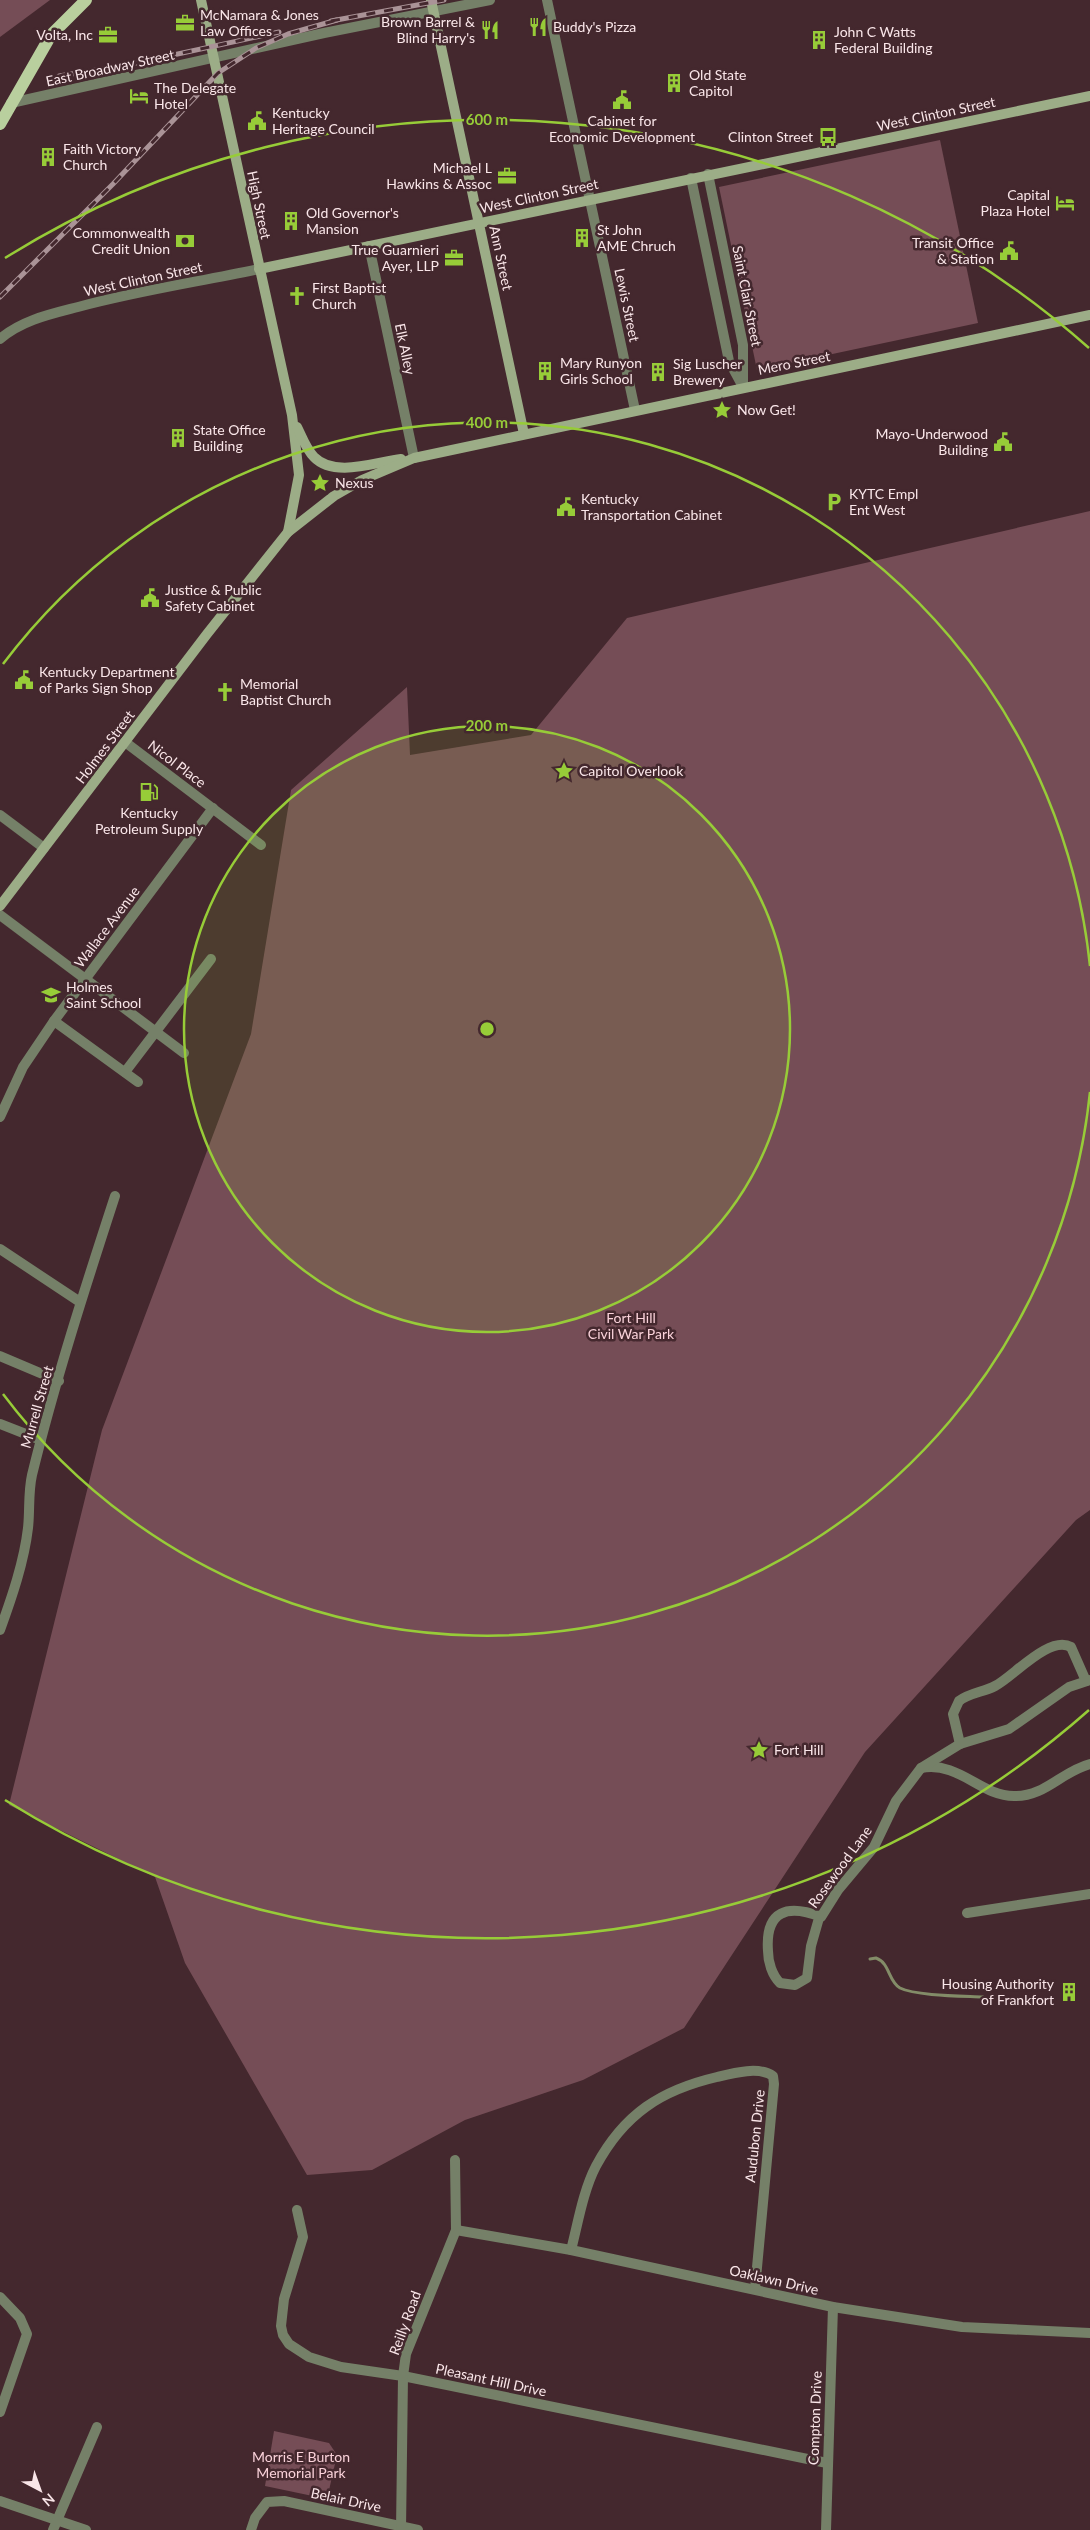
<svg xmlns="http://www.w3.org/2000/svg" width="1090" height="2530" viewBox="0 0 1090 2530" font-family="Lato,sans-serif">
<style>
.green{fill:#754d56}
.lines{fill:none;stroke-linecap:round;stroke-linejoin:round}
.stream{stroke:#838c68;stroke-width:3}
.street{stroke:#758068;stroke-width:10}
.secondary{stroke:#9cad87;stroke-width:10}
.primary{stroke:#b9cf9e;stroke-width:12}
.rail-casing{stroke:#aa9397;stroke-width:5}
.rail{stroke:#44282e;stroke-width:3;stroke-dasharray:9;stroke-linecap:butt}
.ring{fill:none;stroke:#97cc38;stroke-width:2.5}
.labels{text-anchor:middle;stroke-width:5;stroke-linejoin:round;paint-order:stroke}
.poi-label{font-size:14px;fill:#fae6e9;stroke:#44282e;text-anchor:start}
.street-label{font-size:14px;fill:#fae6e9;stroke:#44282e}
.park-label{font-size:14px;fill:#fad2da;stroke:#44282e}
.centre{fill:#97cc38;stroke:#44282e;stroke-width:2.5}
.ring-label{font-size:15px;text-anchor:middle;font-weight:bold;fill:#97cc38;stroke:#44282e;stroke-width:5;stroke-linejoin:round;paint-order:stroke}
</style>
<rect width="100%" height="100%" fill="#44282e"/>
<g class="green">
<polygon points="0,0 50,0 0,37"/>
<polygon points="940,140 978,323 757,370 719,187"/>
<polygon points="1090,511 1090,1510 1076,1520 865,1752 684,2028 583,2080 465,2120 372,2170 307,2175 185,1963 155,1877 9,1805 102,1430 251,1034 291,790 407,687 410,755 531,735 627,618"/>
<polygon points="274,2431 329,2443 337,2455 327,2499 265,2486"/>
</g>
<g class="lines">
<path class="stream" d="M870 1959 876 1958C890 1963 888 1981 900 1988 916 1996 964 1996 983 1997"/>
<g class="street">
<polyline points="547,0 635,410"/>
<polyline points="11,103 324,33 490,0"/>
<polyline points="708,174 743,345 743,386"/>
<polyline points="691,178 729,361 743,387"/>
<polyline points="369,246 414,458"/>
<path d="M0 339C22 320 51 314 78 307 137 291 198 282 259 269"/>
<polyline points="125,742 261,845"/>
<polyline points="0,815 44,848"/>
<polyline points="0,915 184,1053"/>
<polyline points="54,1021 138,1082"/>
<polyline points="125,1072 211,959"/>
<polyline points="0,1117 23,1067 54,1021 213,808"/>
<polyline points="0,1249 80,1302"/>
<polyline points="0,1356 59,1381"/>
<polyline points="0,1424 41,1440"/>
<path d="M0 1630C12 1597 24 1562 28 1528 30 1510 28 1493 32 1475 55 1381 85 1288 115 1196"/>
<path d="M960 1744 953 1714 959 1701C969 1693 984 1692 995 1686 1014 1676 1049 1635 1071 1647L1086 1681"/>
<path d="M921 1768C960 1761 980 1796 1014 1796 1045 1797 1062 1771 1090 1764"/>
<polyline points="967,1913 1090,1894"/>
<path d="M821 1917C788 1904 765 1910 768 1951 768 1962 772 1975 780 1983L795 1985 807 1978 811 1946 819 1918 821 1917 838 1890 874 1847 896 1801 921 1768 960 1744 1009 1729 1069 1687 1090 1680"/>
<polyline points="297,2210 303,2237 284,2299 281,2326 283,2335 289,2344 309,2357 341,2367 403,2376 827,2463"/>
<polyline points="456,2230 571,2250 833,2307 962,2327 1090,2333"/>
<path d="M571 2250C578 2223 583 2191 596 2166 624 2114 661 2090 717 2077 733 2073 759 2066 773 2076L774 2084 755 2289"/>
<polyline points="0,2297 20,2318 27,2334 0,2412"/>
<polyline points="0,2501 86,2530"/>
<polyline points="53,2530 97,2427"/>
<polyline points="251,2530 255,2518 267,2502 284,2501 418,2530"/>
<polyline points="401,2530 403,2376 406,2354 456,2230 455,2160"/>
<polyline points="826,2530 833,2307"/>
</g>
<g class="secondary">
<polyline points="201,0 292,415 299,475 288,532"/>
<polyline points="431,0 524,434"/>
<polyline points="259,269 1090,96"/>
<path d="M297 427C302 437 306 449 314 457 334 478 376 462 401 459"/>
<polyline points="0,906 207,634 288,532 334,496 362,480 414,458 1090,315"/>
</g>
<polyline class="primary" points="0,124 51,35 86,0"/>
<g class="rail-casing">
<g id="rail">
<polyline points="331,21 444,0"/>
<polyline points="59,76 127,65 279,32"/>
<polyline points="0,297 113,184 218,73 256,48 288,34 337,20"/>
</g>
</g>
<use href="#rail" class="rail"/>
</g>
<circle cx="487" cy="1029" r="303" fill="#97cc38" fill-opacity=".12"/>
<g class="ring">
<circle cx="487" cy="1029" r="303"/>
<path d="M1090 1092A606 606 0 0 1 3 1394M3 664A606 606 0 0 1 1090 966"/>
<path d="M1089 1710A909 909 0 0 1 5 1800M5 258A909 909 0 0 1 1089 348"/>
</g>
<defs>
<g id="office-bare" transform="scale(1.5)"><path d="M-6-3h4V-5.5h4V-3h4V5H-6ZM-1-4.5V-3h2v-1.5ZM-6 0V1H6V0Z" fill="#97cc38" stroke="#44282e" stroke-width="2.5" paint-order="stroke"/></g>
<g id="restaurant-bare" transform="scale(1.5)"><path d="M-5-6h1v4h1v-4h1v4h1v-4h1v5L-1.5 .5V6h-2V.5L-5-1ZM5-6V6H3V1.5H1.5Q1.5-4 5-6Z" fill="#97cc38" stroke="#44282e" stroke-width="2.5" paint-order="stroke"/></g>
<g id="building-bare" transform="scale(1.5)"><path d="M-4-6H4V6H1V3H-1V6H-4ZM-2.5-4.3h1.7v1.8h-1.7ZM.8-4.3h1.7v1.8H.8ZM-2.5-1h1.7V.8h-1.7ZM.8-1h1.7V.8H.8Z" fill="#97cc38" stroke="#44282e" stroke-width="2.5" paint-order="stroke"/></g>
<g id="hotel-bare" transform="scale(1.5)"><path d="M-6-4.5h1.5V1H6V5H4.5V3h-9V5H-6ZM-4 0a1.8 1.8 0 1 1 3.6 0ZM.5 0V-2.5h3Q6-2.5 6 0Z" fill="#97cc38" stroke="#44282e" stroke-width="2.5" paint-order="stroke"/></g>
<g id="civic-bare" transform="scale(1.5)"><path d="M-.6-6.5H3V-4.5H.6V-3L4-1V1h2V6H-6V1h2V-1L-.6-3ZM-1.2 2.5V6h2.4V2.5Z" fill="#97cc38" stroke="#44282e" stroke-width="2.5" paint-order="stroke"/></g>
<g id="bus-bare" transform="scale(1.5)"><path d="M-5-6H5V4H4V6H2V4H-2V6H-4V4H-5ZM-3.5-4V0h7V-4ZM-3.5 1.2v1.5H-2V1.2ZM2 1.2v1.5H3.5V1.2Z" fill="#97cc38" stroke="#44282e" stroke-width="2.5" paint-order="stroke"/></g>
<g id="bank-bare" transform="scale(1.5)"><path d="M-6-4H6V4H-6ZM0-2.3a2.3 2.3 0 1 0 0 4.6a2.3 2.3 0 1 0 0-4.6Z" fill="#97cc38" stroke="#44282e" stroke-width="2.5" paint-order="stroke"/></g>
<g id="church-bare" transform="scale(1.5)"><path d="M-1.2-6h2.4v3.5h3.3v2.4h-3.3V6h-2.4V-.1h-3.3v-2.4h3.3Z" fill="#97cc38" stroke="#44282e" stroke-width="2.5" paint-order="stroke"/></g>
<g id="sight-bare" transform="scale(1.5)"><path d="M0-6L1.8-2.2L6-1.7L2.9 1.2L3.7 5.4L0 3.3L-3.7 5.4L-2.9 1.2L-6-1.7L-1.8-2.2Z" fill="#97cc38" stroke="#44282e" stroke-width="2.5" paint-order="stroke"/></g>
<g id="parking-bare" transform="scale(1.5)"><path d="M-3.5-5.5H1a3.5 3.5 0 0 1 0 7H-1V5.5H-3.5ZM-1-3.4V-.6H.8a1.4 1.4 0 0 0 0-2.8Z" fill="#97cc38" stroke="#44282e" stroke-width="2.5" paint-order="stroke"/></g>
<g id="fuel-bare" transform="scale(1.5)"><path d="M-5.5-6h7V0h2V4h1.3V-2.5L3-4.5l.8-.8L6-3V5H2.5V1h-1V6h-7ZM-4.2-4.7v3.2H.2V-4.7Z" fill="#97cc38" stroke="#44282e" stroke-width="2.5" paint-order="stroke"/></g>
<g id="school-bare" transform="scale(1.5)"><path d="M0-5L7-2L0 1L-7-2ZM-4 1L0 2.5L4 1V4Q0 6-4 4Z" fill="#97cc38" stroke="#44282e" stroke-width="2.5" paint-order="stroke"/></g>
</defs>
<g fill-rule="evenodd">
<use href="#office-bare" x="185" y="23"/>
<use href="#restaurant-bare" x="538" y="27"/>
<use href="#restaurant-bare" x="490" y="30"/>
<use href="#office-bare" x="108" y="35"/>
<use href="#building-bare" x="819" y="40"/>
<use href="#building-bare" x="674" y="83"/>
<use href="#hotel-bare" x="139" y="96"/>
<use href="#civic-bare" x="622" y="100"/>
<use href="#civic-bare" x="257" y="121"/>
<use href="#bus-bare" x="828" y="137"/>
<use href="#building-bare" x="48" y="157"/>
<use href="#office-bare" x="507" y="176"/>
<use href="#hotel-bare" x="1065" y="203"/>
<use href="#building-bare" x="291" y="221"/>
<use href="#building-bare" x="582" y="238"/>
<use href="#bank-bare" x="185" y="241"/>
<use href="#civic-bare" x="1009" y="251"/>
<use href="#office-bare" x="454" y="258"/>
<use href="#church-bare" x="297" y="296"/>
<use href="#building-bare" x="545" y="371"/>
<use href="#building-bare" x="658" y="372"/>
<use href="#sight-bare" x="722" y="410"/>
<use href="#building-bare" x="178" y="438"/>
<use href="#civic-bare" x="1003" y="442"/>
<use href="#sight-bare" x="320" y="483"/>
<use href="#parking-bare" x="834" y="502"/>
<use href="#civic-bare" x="566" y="507"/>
<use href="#civic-bare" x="150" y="598"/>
<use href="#civic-bare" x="24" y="680"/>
<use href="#church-bare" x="225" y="692"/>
<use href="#sight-bare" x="564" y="771"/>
<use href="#fuel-bare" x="149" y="792"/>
<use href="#school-bare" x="51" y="995"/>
<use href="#sight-bare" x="759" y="1750"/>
<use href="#building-bare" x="1069" y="1992"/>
</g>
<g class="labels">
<g class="poi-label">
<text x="200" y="20">McNamara &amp; Jones<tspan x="200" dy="16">Law Offices</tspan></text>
<text x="475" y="27" text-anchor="end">Brown Barrel &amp;<tspan x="475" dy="16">Blind Harry's</tspan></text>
<text x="553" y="32">Buddy's Pizza</text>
<text x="834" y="37">John C Watts<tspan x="834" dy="16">Federal Building</tspan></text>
<text x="93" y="40" text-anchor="end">Volta, Inc</text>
<text x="689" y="80">Old State<tspan x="689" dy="16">Capitol</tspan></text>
<text x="154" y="93">The Delegate<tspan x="154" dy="16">Hotel</tspan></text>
<text x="272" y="118">Kentucky<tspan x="272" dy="16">Heritage Council</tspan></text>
<text x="622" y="126" text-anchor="middle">Cabinet for<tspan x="622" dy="16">Economic Development</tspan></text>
<text x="813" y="142" text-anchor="end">Clinton Street</text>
<text x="63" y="154">Faith Victory<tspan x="63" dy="16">Church</tspan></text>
<text x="492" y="173" text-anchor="end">Michael L<tspan x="492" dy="16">Hawkins &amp; Assoc</tspan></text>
<text x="1050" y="200" text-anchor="end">Capital<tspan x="1050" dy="16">Plaza Hotel</tspan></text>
<text x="306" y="218">Old Governor's<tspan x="306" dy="16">Mansion</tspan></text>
<text x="597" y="235">St John<tspan x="597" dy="16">AME Chruch</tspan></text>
<text x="170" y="238" text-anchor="end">Commonwealth<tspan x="170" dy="16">Credit Union</tspan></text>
<text x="994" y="248" text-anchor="end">Transit Office<tspan x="994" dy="16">&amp; Station</tspan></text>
<text x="439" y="255" text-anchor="end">True Guarnieri<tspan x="439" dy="16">Ayer, LLP</tspan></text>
<text x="312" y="293">First Baptist<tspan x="312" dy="16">Church</tspan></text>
<text x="560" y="368">Mary Runyon<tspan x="560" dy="16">Girls School</tspan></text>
<text x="673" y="369">Sig Luscher<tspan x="673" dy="16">Brewery</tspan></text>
<text x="737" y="415">Now Get!</text>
<text x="193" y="435">State Office<tspan x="193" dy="16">Building</tspan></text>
<text x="988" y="439" text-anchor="end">Mayo-Underwood<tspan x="988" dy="16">Building</tspan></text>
<text x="335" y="488">Nexus</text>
<text x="849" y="499">KYTC Empl<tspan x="849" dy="16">Ent West</tspan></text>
<text x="581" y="504">Kentucky<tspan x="581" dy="16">Transportation Cabinet</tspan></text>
<text x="165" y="595">Justice &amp; Public<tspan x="165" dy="16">Safety Cabinet</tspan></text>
<text x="39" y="677">Kentucky Department<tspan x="39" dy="16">of Parks Sign Shop</tspan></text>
<text x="240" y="689">Memorial<tspan x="240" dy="16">Baptist Church</tspan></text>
<text x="579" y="776">Capitol Overlook</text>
<text x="149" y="818" text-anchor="middle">Kentucky<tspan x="149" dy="16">Petroleum Supply</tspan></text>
<text x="66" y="992">Holmes<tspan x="66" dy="16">Saint School</tspan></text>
<text x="774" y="1755">Fort Hill</text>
<text x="1054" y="1989" text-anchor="end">Housing Authority<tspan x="1054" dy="16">of Frankfort</tspan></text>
</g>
<g class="street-label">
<text transform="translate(110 68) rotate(-12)" y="5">East Broadway Street</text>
<text transform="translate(936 114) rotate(-12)" y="5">West Clinton Street</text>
<text transform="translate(539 196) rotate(-12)" y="5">West Clinton Street</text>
<text transform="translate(259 205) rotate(78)" y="5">High Street</text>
<text transform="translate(501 258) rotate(78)" y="5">Ann Street</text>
<text transform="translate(143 279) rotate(-12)" y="5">West Clinton Street</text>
<text transform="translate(747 296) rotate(79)" y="5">Saint Clair Street</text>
<text transform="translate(627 305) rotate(78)" y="5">Lewis Street</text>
<text transform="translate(405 349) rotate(78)" y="5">Elk Alley</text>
<text transform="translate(794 363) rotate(-11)" y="5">Mero Street</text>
<text transform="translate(105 747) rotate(-53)" y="5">Holmes Street</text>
<text transform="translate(177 764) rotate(37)" y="5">Nicol Place</text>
<text transform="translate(107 927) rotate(-53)" y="5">Wallace Avenue</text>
<text transform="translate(37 1407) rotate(-74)" y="5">Murrell Street</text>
<text transform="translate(840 1867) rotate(-54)" y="5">Rosewood Lane</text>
<text transform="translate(755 2136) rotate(-84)" y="5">Audubon Drive</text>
<text transform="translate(774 2280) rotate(13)" y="5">Oaklawn Drive</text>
<text transform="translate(405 2323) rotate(-70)" y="5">Reilly Road</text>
<text transform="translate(491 2380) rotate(12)" y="5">Pleasant Hill Drive</text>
<text transform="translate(815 2418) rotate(-88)" y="5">Compton Drive</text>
<text transform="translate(346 2500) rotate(12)" y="5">Belair Drive</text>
</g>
<g class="park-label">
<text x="631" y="1323">Fort Hill<tspan x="631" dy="16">Civil War Park</tspan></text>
<text x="301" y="2462">Morris E Burton<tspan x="301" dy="16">Memorial Park</tspan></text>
</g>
</g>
<circle cx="487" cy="1029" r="8" class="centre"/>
<g class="ring-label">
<text x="487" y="125">600 m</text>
<text x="487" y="428">400 m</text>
<text x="487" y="731">200 m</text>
</g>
<g transform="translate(40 2490) rotate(139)" stroke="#44282e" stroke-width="4" paint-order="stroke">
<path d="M0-4L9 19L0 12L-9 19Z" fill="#fae6e9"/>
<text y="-8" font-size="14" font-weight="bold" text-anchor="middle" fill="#fae6e9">N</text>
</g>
</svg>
